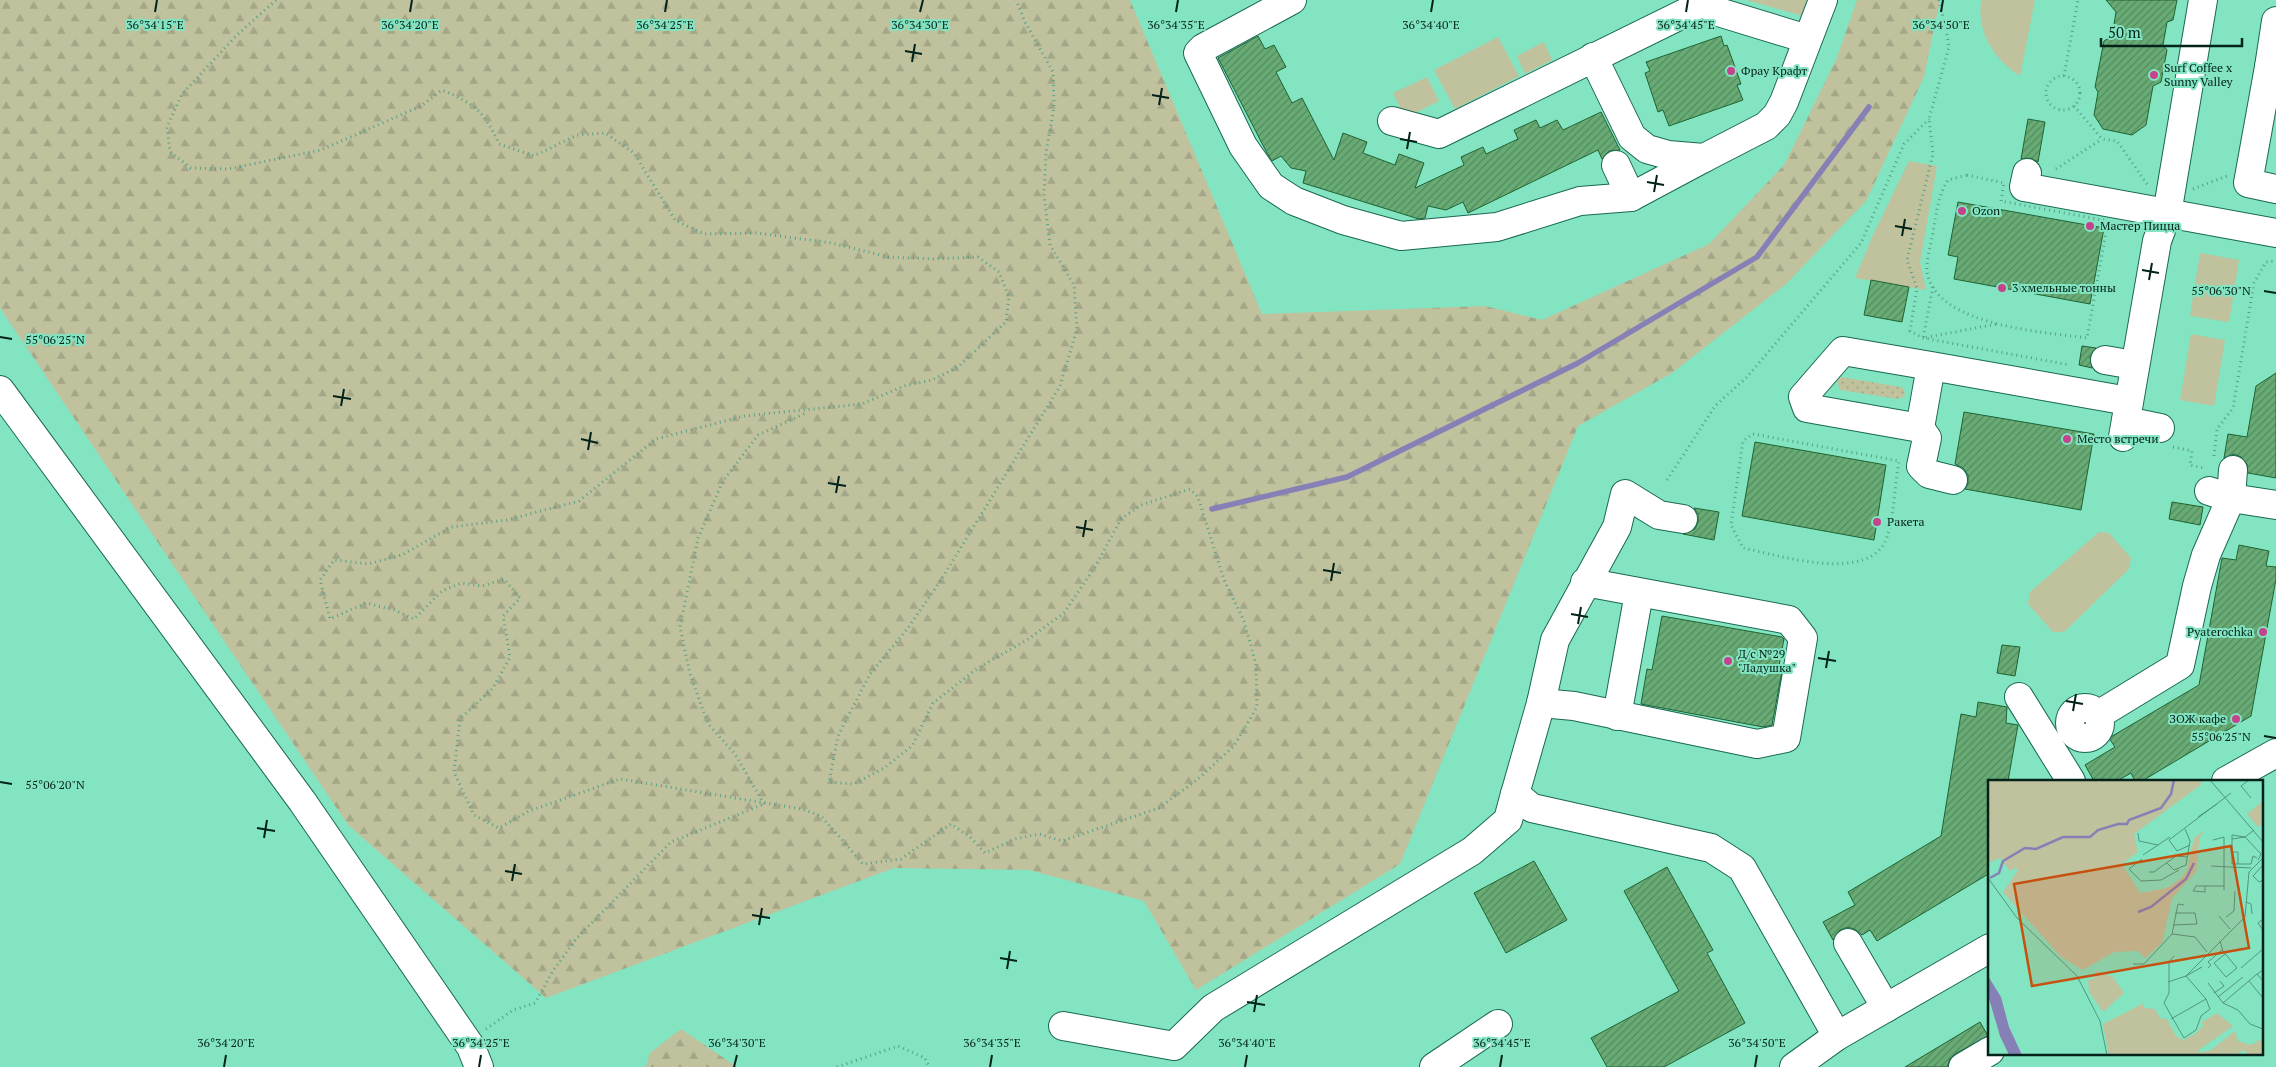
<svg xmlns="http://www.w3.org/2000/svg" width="2276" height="1067" viewBox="0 0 2276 1067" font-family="'PT Serif',serif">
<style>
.grass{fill:url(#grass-dots)}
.forest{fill:url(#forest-firs)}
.park{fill:#c0c19d}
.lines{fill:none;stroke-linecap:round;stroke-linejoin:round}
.stream{stroke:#8680b6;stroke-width:5.5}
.building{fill:url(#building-hatch);stroke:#1f6432}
.minor-casing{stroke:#196952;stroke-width:30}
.path{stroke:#56a087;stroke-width:3;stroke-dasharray:1 4;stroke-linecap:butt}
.minor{stroke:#fff;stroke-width:28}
.ticks{fill:none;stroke:#032219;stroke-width:2}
.poi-dot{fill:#c4438c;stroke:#83e4c2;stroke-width:2}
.labels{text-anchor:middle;stroke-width:4;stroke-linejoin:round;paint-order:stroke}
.poi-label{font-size:12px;fill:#032219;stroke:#83e4c2;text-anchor:start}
.inset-river{fill:none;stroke:#8680b6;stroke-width:2.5}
.inset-road{fill:none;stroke:#50967e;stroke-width:1}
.view{fill:#c6510e;fill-opacity:0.15;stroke:#c6510e;stroke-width:2.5}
.inset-edge{fill:none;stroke:#032219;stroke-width:2.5}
.ticks-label{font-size:12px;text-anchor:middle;fill:#032219;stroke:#83e4c2;stroke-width:4;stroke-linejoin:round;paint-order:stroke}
</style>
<defs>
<pattern id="grass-dots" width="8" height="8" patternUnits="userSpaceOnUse" patternTransform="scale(1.25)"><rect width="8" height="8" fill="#c0c19d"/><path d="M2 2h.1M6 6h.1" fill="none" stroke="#a3a687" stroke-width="1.8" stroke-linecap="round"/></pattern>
<pattern id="forest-firs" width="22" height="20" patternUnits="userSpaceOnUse" patternTransform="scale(1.25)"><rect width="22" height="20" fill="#c0c19d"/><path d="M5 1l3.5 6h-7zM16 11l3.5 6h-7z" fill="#a3a687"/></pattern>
<pattern id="building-hatch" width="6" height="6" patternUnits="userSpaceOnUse" patternTransform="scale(1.25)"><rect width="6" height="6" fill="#68ab75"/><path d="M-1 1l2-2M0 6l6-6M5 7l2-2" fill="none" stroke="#538b5f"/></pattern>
</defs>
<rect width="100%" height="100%" fill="#83e4c2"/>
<polygon class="grass" points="1841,377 1901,387 1904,389 1905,396 1898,399 1840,390 1837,381"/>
<g class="forest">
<polygon points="0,0 1130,0 1262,314 1485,306 1542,320 1709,244 1784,165 1836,60 1857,0 1940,0 1924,77 1866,201 1786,284 1672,373 1578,426 1400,864 1196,990 1144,901 1029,870 894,868 546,998 348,825 0,308"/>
<polygon points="681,1029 737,1067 646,1067 650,1053"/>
</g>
<g class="park">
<polygon points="1746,0 1809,0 1803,16"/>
<path d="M1981 0H2035L2020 76C1993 58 1977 33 1981 0Z"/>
<polygon points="1498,37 1519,76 1455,109 1434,70"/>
<polygon points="1544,42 1552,60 1525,74 1517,56"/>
<polygon points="1427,77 1439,101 1405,118 1393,93"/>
<polygon points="1909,161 1937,166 1920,262 1926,290 1855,278 1873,235"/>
<polygon points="2200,253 2239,260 2229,322 2190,316"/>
<polygon points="2191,334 2225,340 2214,406 2180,400"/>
<polygon points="2099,532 2109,533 2131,558 2129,569 2064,632 2053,632 2028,604 2030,592"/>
</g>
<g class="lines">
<polyline class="stream" points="1212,509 1347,477 1578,363 1757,257 1869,107"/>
</g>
<g class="building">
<polygon points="2106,0 2177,0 2173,20 2167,22 2163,45 2167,50 2161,82 2153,86 2146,125 2132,135 2103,129 2094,115 2098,92 2095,87 2104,41 2112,36 2116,12"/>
<polygon points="1258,36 1265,49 1274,45 1286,67 1276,72 1292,103 1302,98 1334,160 1343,133 1367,142 1363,153 1395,165 1399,154 1424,163 1415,188 1464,165 1461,157 1483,147 1486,154 1518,139 1514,130 1536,120 1540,128 1557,120 1563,130 1601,112 1620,150 1609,151 1602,159 1598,150 1468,213 1463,202 1446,210 1428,206 1425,218 1419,219 1303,183 1306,171 1291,168 1281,156 1272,161 1267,153 1218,58"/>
<polygon points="1721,36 1724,46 1727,45 1735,67 1741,84 1737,85 1743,100 1669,126 1663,110 1658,112 1645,73 1650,71 1646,62"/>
<polygon points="2028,119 2045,122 2038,162 2030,158 2021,159"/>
<polygon points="1958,202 2104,228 2090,304 1954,279 1958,257 1948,255"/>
<polygon points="1871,280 1909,287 1902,322 1864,315"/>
<polygon points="2082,346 2096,348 2090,357 2092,368 2079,365"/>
<polygon points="2276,373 2276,478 2248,473 2247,464 2241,457 2234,454 2224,458 2228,434 2247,437 2256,386"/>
<polygon points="1964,412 2094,434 2081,510 1965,489 1968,483 1968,475 1963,468 1955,464"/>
<polygon points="1755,442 1886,465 1874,540 1742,516"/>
<polygon points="2172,502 2203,507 2200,525 2169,519"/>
<polygon points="1694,508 1719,512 1714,540 1683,534 1695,529 1698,522 1698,514"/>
<polygon points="2239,545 2269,551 2266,566 2276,567 2276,579 2251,716 2142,781 2135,781 2131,773 2117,781 2094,781 2085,765 2115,747 2109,738 2199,685 2222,558 2236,560"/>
<polygon points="1662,616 1782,637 1784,639 1778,671 1782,671 1772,725 1763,727 1641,704 1647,669 1652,670"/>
<polygon points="2002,645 2020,647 2015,676 1997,673"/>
<polygon points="1978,702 2007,707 2006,723 2018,725 2008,781 1990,781 1990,873 1877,941 1870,930 1862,935 1856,930 1848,927 1840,930 1833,940 1823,922 1855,905 1848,892 1941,836 1961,714 1976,717"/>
<polygon points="1534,861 1567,920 1506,953 1474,893"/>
<polygon points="1667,867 1713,950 1707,953 1745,1023 1664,1067 1607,1067 1591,1038 1679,991 1624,891"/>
<polygon points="1980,1022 1988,1036 1955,1054 1950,1059 1947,1067 1905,1067"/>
</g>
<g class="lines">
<g class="minor-casing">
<g id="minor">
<polyline points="1292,0 1203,48 1198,53 1243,146 1271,186 1294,201 1343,220 1401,236 1497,227 1580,201 1631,197 1704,158"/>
<polyline points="2276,21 2269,67 2276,69"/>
<polyline points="1593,57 1632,137 1647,149 1668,155 1704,158 1766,126 1777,115 1784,102 1823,0"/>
<polyline points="2269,67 2248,183 2276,189"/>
<polyline points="1392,121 1439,134 1699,6 1807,39"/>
<polyline points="1616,165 1631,197"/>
<polyline points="2027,173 2024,187 2276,233"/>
<polyline points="2105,360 2134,365"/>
<polyline points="1931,366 1843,351 1803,397 1807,408 1920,428 1931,366 2128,401"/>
<polyline points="0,390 302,801 471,1047 479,1067"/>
<polyline points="2126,421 2160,428"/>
<polyline points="1920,428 1927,438 1921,466 1929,474 1953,480"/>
<polyline points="2123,437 2157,241 2167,214 2203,0"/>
<polyline points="2209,491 2231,498 2276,505"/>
<polyline points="1683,519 1659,515 1625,494 1617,527 1555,640 1541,703 1515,794 1532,808 1711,848 1742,868 1837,1036"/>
<polyline points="2019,697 2071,781"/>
<polyline points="1541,703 1574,706 1757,744 1786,738 1803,638 1789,620 1585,582"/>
<circle cx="2085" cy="723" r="15"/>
<polyline points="2098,715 2180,665 2197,586 2206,555 2231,498 2233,470"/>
<polyline points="1617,716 1639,593"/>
<polyline points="2226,781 2276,753"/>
<polyline points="1848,943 1886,1008"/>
<polyline points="1063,1026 1174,1046 1213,1008 1472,851 1508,820 1515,794"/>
<polyline points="1434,1067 1498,1024"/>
<polyline points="1794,1067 1837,1036 1990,948"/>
<polyline points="1963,1067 1990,1051"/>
</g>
</g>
<g class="path">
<path d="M276 0 236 36 182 94 167 127 170 152 191 168 228 169 321 150 421 106 442 90C475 104 484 111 499 144L534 156 577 135 605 133 634 153 675 220 704 234 757 233 832 243 888 257 934 259 978 257 999 272 1009 297 1006 322 958 367 932 380 904 386 862 404 744 416 656 439 579 501 507 520 451 527 402 555 368 564 334 560 320 580 330 619 366 603 394 610 414 619 442 591 461 583 482 586 504 579 520 598 503 616 510 657 493 688 460 719 454 772 474 815 499 828 529 811 620 779 802 809 821 816 863 864 901 859 951 824 970 837 985 853 1015 839 1039 834 1062 841 1159 808 1198 779 1234 746 1257 707 1256 664 1244 621 1224 580 1198 497 1190 489 1141 505 1121 519 1095 567 1064 613 1027 640 978 668 933 703 912 746 884 768 854 784 829 782 838 736 870 674 908 628 941 580 1060 386 1077 329 1074 285 1050 245 1044 195 1046 153 1054 107 1053 72 1025 22 1016 0"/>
<polyline points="1939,0 1946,29 1949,47 1929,119 1933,154 1907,260 1917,288 1910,331 1923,338 2070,365"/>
<polyline points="2064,76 2078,0"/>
<circle cx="2063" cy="93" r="17"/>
<polyline points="2074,106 2102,139 2117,141 2149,187"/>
<polyline points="2056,169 2102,139"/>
<path d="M1967 175 2004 183 2001 201 2108 221 2087 338C2044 332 1936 326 1927 272 1926 261 1930 248 1932 238 1936 217 1937 197 1948 180Z"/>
<polyline points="2193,189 2227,176"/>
<polyline points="1933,287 1923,338 1997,324"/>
<path d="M1753 434 1899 461C1895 484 1894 515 1887 537 1871 585 1778 555 1743 548L1731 525 1743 441Z"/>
<polyline points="2173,447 2192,451 2190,465 2204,468"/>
<polyline points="2214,456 2217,429 2233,408 2254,283 2266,262 2276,261"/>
<polyline points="1667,480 1715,406 1747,377 1861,243 1904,144 1929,119"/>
<polyline points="764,804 735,754 708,724 690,674 680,627 698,538 723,481 758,435 806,413"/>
<polyline points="486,1029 513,1010 535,1003 553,971 576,939 671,842 764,804"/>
<polyline points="837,1067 898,1046 925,1058 929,1067"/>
</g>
<use href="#minor" class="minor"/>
</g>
<path class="ticks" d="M155 12 157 0M410 12 412 0M665 12 667 0M920 12 923 0M1176 12 1178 0M1431 12 1433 0M1686 12 1688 0M1941 12 1943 0M905 51 922 54M912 62 915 44M1152 95 1169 98M1159 105 1162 88M1400 139 1417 142M1407 149 1410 132M1647 182 1664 185M1654 192 1657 175M1895 226 1912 229M1902 236 1905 219M2142 270 2159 273M2149 280 2152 263M2264 291 2276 293M0 337 12 339M333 396 351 399M341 406 344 389M581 439 598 443M588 450 591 432M828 483 846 486M836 493 839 476M1076 527 1093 530M1083 537 1086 520M1323 570 1341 573M1331 581 1334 563M1571 614 1588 617M1578 624 1581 607M1818 658 1836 661M1826 668 1829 651M2066 701 2083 704M2073 711 2076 694M2264 736 2276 738M0 782 12 784M257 828 275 831M264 838 267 820M505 871 522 874M512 881 515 864M752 915 770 918M759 925 762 908M1000 958 1017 961M1007 969 1010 951M1247 1002 1265 1005M1254 1012 1257 995M224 1067 226 1055M479 1067 481 1055M734 1067 737 1055M990 1067 992 1055M1245 1067 1247 1055M1500 1067 1502 1055M1755 1067 1757 1055"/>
<g class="poi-dot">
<circle cx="1731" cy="71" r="5"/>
<circle cx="2154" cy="75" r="5"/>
<circle cx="1962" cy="211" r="5"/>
<circle cx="2090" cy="226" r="5"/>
<circle cx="2002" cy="288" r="5"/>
<circle cx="2067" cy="439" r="5"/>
<circle cx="1877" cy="522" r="5"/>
<circle cx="2263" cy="632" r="5"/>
<circle cx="1728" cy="661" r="5"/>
<circle cx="2236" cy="719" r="5"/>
</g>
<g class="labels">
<g class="poi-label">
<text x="2164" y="72">Surf Coffee x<tspan x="2164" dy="14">Sunny Valley</tspan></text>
<text x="1741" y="75">Фрау Крафт</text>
<text x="1972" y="215">Ozon</text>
<text x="2100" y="230">Мастер Пицца</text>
<text x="2012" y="292">3 хмельные тонны</text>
<text x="2077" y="443">Место встречи</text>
<text x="1887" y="526">Ракета</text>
<text x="2253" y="636" text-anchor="end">Pyaterochka</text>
<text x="1738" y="658">Д/с №29<tspan x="1738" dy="14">"Ладушка"</tspan></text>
<text x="2226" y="723" text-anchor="end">ЗОЖ кафе</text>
</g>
</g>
<g transform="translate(1988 780)">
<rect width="275" height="275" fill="#83e4c2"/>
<path d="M0 0H212L214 4 146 54 150 72 134 84 152 113 179 108 193 98 199 90 206 58 217 50 212 57 208 92 184 118 174 163 157 178 150 171 126 172 95 190 73 177 15 112 30 90 27 88 22 91 12 78 0 83ZM108 191 125 197 136 213 115 232 101 212 100 200 105 199ZM156 223V228L167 229 172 238 179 239 188 256 195 260 207 254 215 246 214 242 229 233 245 246 212 269 211 273 223 270 247 251 250 261 263 265 275 258V275H259L257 270 246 275H121L115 244Z" fill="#c0c19d"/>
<path d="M275 21V43L270 47 259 34Z" fill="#c0c19d"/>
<path d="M0 196 13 217 21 247 34 275H21L12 256 0 215Z" fill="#8680b6"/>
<path class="inset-river" d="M2 98 11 93 15 81 37 68 48 69 75 57H102L110 50 130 44H139L141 40 173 28 183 14 186 0M150 132 163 127 198 99 206 83"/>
<path class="inset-road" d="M222 0 275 62M261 0 253 6 263 18M210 37 229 24M266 50 257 57 244 55V72H250V84H263L265 76 269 78M150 53 151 61 170 65 182 57M244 59 257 57 273 74 270 80M225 60 236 57V110M202 65 189 71 181 60 243 13M244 72V84H250M155 75 170 65M154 79 141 89 153 101 173 100 191 90M179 83 186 90 198 85 202 61 197 49M275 85 265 96 271 102 275 100M223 86 263 88M161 92H166L188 76 199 77M0 98 29 138 89 196 112 241 119 275M217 106H208L205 111 217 112V106H236M258 122 263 124 264 134M196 125 190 124 184 154 207 157 219 172M231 136 242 149M238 137 246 131 247 111M275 139 270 143 275 150M185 145 209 144 207 133H187M232 161 235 171 249 188 238 197 226 183 237 174M186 176 181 182V213L176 223 196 258 208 250 213 236 222 229 218 219M145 184H156L184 154M220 188 223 185 220 182 234 170M253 188 275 169M275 190 269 194 275 201M269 194 235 223 250 230 262 244 275 249M261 201 275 218M180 202 198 196 257 137 261 92 275 78M220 203 235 223M226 213 236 206 232 201M230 217 255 197M183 239 218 219 198 196 214 187"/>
<path class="view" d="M243 66 261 168 44 206 26 104Z"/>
<rect width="275" height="275" class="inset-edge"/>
</g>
<g class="ticks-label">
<text x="155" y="29">36°34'15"E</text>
<text x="410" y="29">36°34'20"E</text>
<text x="665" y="29">36°34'25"E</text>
<text x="920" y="29">36°34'30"E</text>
<text x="1176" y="29">36°34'35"E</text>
<text x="1431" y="29">36°34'40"E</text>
<text x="1686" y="29">36°34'45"E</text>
<text x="1941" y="29">36°34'50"E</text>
<text x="2221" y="295">55°06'30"N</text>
<text x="55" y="344">55°06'25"N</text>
<text x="2221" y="741">55°06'25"N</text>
<text x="55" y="789">55°06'20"N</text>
<text x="226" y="1047">36°34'20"E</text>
<text x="481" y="1047">36°34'25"E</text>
<text x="737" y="1047">36°34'30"E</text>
<text x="992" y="1047">36°34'35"E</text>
<text x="1247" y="1047">36°34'40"E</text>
<text x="1502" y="1047">36°34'45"E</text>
<text x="1757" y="1047">36°34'50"E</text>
</g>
<path d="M2101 38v8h141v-8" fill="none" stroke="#032219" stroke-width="2.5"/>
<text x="2108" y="38" font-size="15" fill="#032219" stroke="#83e4c2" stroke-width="4" paint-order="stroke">50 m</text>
</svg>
